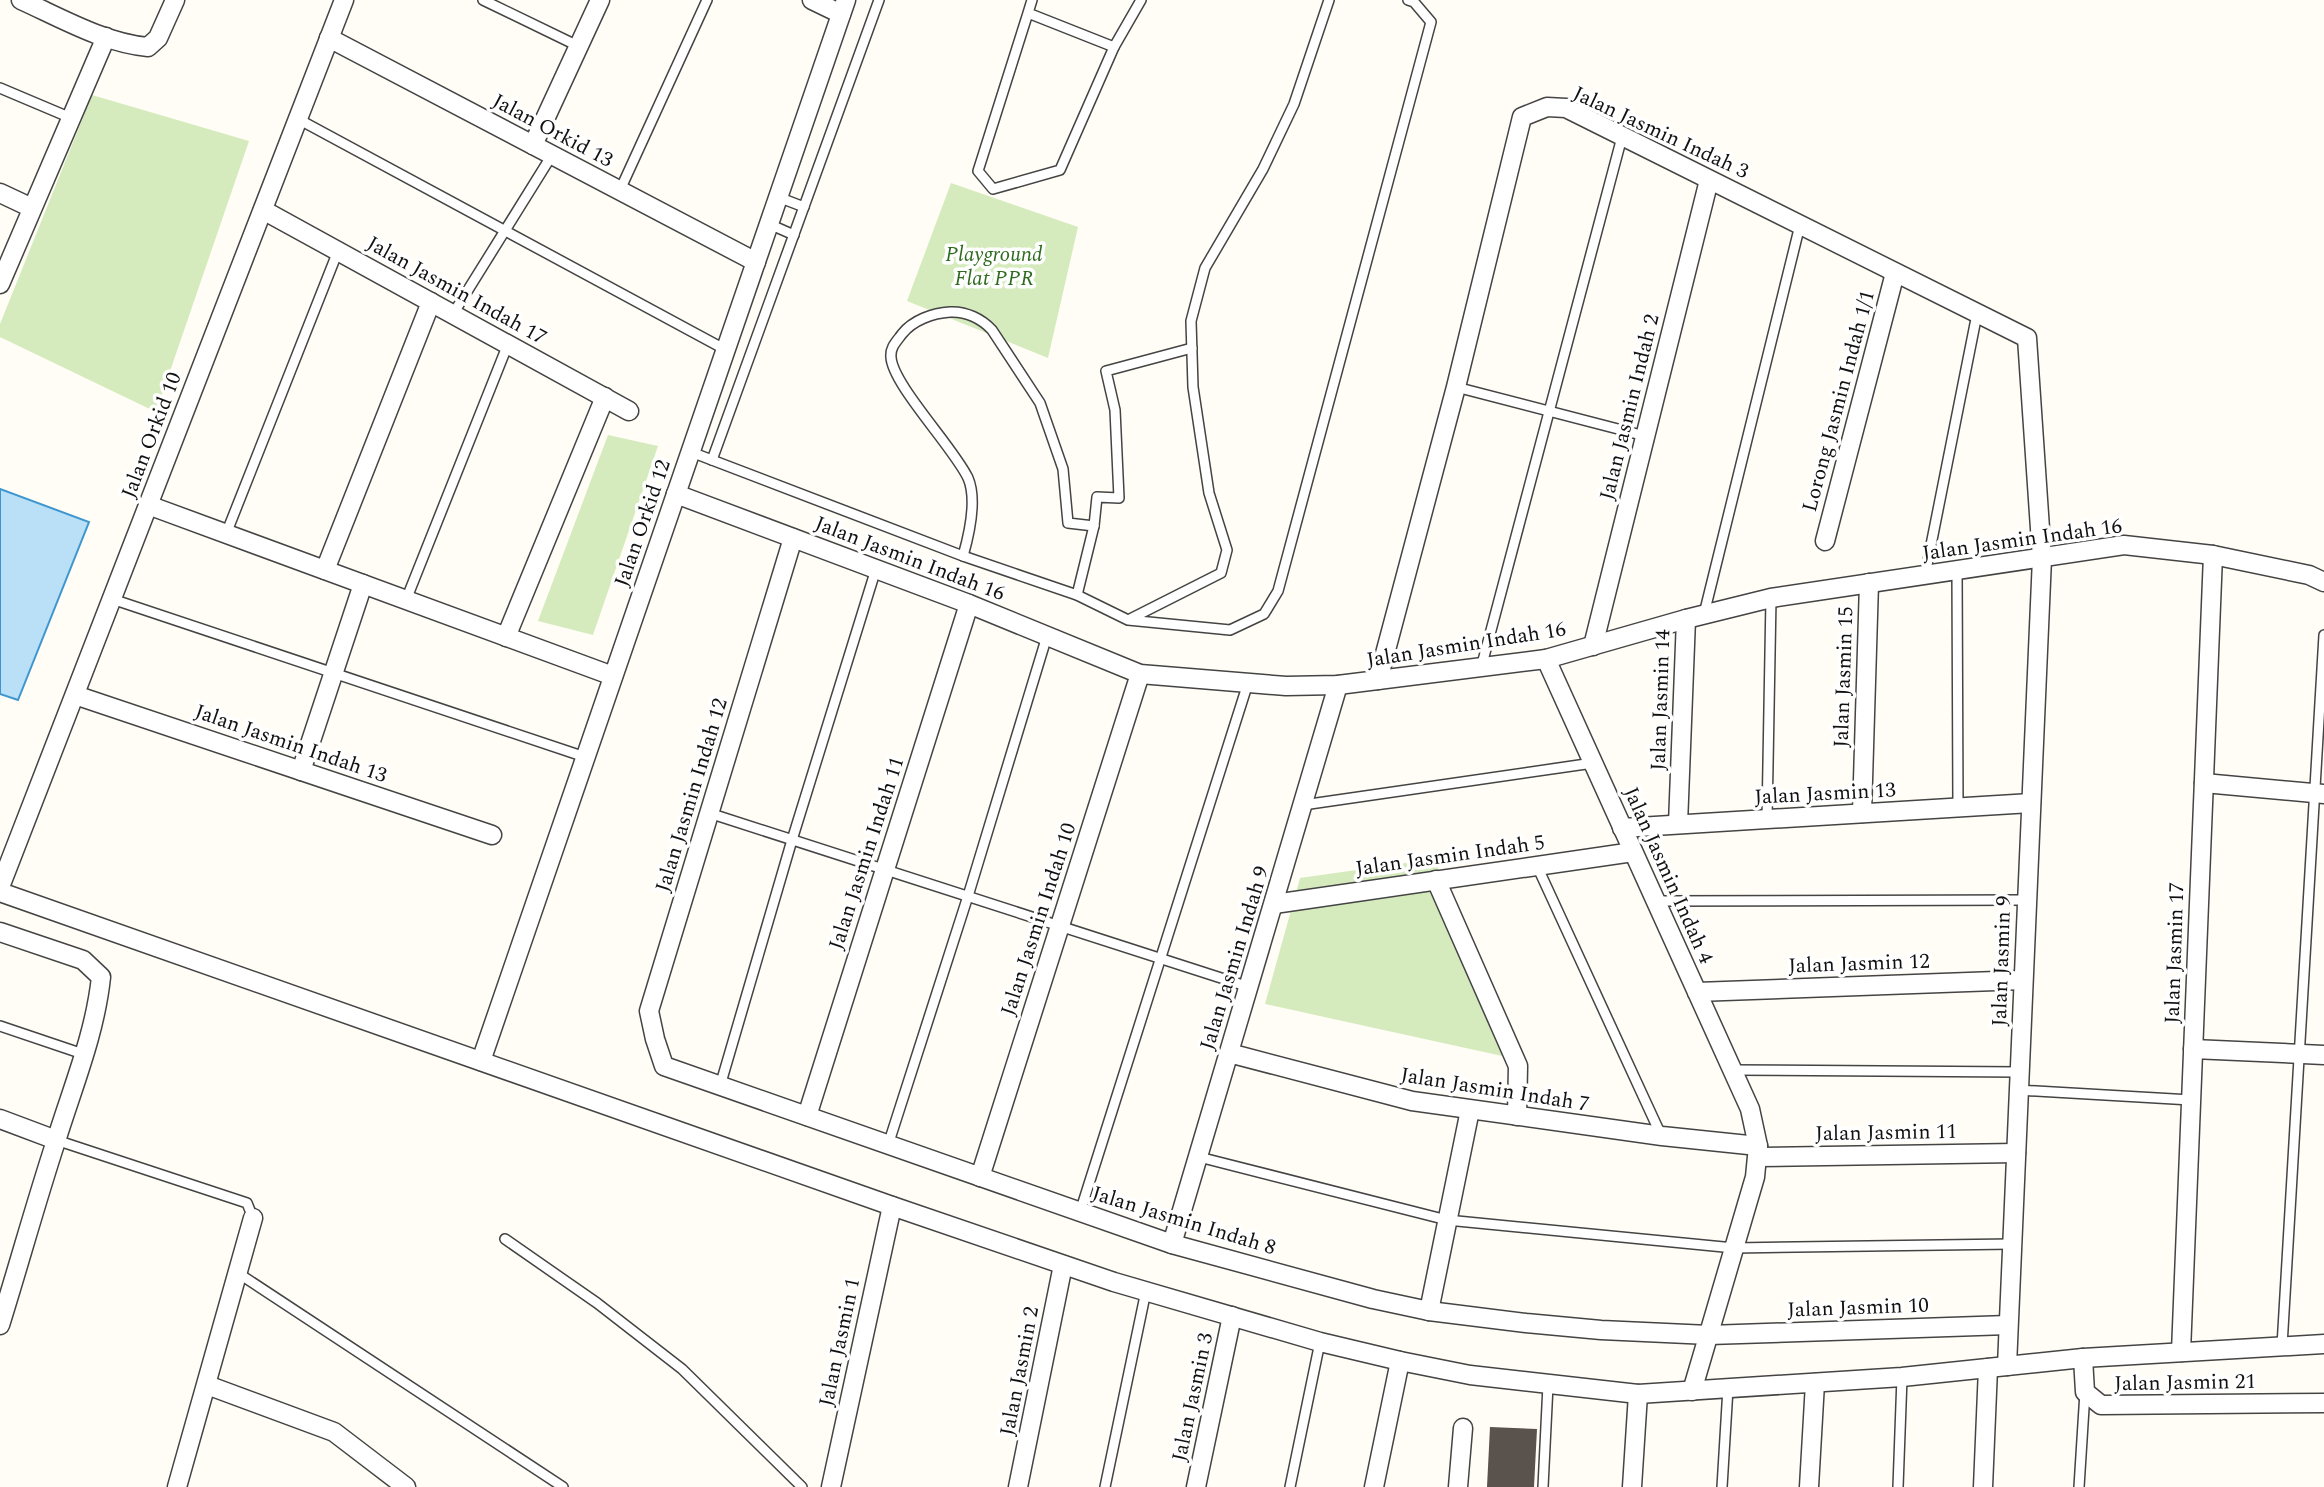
<svg xmlns="http://www.w3.org/2000/svg" width="2324" height="1487" viewBox="0 0 2324 1487" font-family="Spectral,serif">
<style>
.green{fill:#d5ebbd}
.water{fill:#b9e0f7;stroke:#3f96cf;stroke-width:2}
.building{fill:#5a524d}
.lines{fill:none;stroke-linecap:round;stroke-linejoin:round}
.lane-casing{stroke:#444;stroke-width:12}
.street-casing{stroke:#444;stroke-width:21}
.lane{stroke:#fff;stroke-width:9}
.street{stroke:#fff;stroke-width:18}
.labels{text-anchor:middle;stroke-width:7;stroke-linejoin:round;paint-order:stroke}
.street-label{font-size:21px;fill:#111;stroke:#fff}
.park-label{font-size:21px;font-style:italic;fill:#2f6b1f;stroke:#fff}
</style>
<rect width="100%" height="100%" fill="#fffdf5"/>
<g class="green">
<polygon points="92,95 249,141 156,412 0,337 0,324"/>
<polygon points="951,183 1078,227 1048,358 907,301"/>
<polygon points="608,435 658,446 593,635 538,621"/>
<polygon points="1434,859 1525,1061 1265,1004 1300,878"/>
</g>
<polygon class="water" points="0,489 89,522 18,700 0,694"/>
<polygon class="building" points="1490,1427 1537,1429 1534,1487 1487,1487"/>
<g class="lines">
<g class="lane-casing">
<g id="lane">
<polyline points="483,0 578,46"/>
<polyline points="1028,13 1114,47 1060,170 993,189 978,171 1028,13 1032,0"/>
<polyline points="1114,47 1141,0"/>
<polyline points="0,88 71,118"/>
<polyline points="298,119 726,350"/>
<polyline points="620,190 707,0"/>
<polyline points="778,197 804,207"/>
<polyline points="769,224 794,235"/>
<polyline points="453,314 552,155"/>
<polyline points="1456,387 1645,436"/>
<polyline points="691,452 963,556 1077,595 1128,620 1230,630 1264,614 1278,591 1431,22 1414,2 1408,0"/>
<polyline points="712,460 879,0"/>
<polyline points="226,534 338,251"/>
<path d="M963 556C969 535 977 499 968 478 954 448 892 384 891 357 890 347 897 341 902 334 913 320 933 313 950 312 966 311 982 319 992 330L1040 403 1063 469 1068 523 1094 526"/>
<polyline points="1957,570 1958,808"/>
<polyline points="1925,575 1977,314"/>
<polyline points="1077,595 1094,526 1097,497 1119,498 1115,410 1106,371 1192,348"/>
<polyline points="112,599 585,757"/>
<polyline points="406,600 508,344"/>
<polyline points="1704,614 1800,225"/>
<polyline points="1130,619 1221,573 1227,550 1209,493 1193,387 1191,321 1205,268 1263,169 1294,104 1329,0"/>
<polyline points="1481,668 1622,137"/>
<polyline points="1303,805 1593,763"/>
<polyline points="709,813 1249,987"/>
<polyline points="1767,819 1771,598"/>
<polyline points="1537,866 1661,1135"/>
<polyline points="1656,901 2027,900"/>
<polyline points="0,1026 86,1055"/>
<polyline points="1733,1070 2019,1072"/>
<polyline points="720,1086 792,840 876,569"/>
<polyline points="2018,1090 2191,1100"/>
<polyline points="56,1140 247,1203 253,1218"/>
<polyline points="888,1145 968,896 1047,636"/>
<polyline points="1199,1157 1447,1220 1734,1248 2012,1244"/>
<polyline points="1080,1212 1248,683"/>
<polyline points="505,1239 597,1303 682,1369 802,1487"/>
<polyline points="238,1273 563,1487"/>
<polyline points="2282,1346 2324,635"/>
<polyline points="1105,1487 1146,1291"/>
<polyline points="1290,1487 1320,1342"/>
<polyline points="1543,1487 1548,1385"/>
<polyline points="1722,1487 1728,1388"/>
<polyline points="1898,1487 1902,1377"/>
<polyline points="2079,1487 2085,1392"/>
</g>
</g>
<g class="street-casing">
<g id="street">
<path d="M21 0C61 18 104 43 148 47L158 38 175 0"/>
<polyline points="812,0 841,14"/>
<polyline points="329,38 756,262"/>
<polyline points="533,145 600,0"/>
<polyline points="0,193 32,208"/>
<polyline points="263,210 629,411"/>
<polyline points="0,284 106,37"/>
<polyline points="676,494 969,604 1140,674 1286,686 1338,685 1546,659 1686,619 1771,598 2124,545 2213,555 2309,575 2324,582"/>
<polyline points="148,505 613,676"/>
<polyline points="793,538 649,1011 655,1039 664,1066 1172,1244 1373,1299 1429,1311 1526,1323 1601,1330 1709,1335 2008,1325"/>
<polyline points="1825,541 1895,273"/>
<polyline points="325,570 431,302"/>
<polyline points="506,637 605,397"/>
<polyline points="1593,646 1709,180"/>
<polyline points="1546,659 1750,1109 1758,1146 1755,1177 1692,1391"/>
<polyline points="1378,680 1456,387 1522,117 1547,107 1566,108 2027,338 2042,558 2007,1366"/>
<polyline points="75,695 492,835"/>
<polyline points="301,771 363,584"/>
<polyline points="2204,783 2324,794"/>
<polyline points="1862,813 1869,583"/>
<polyline points="1678,824 1686,619"/>
<polyline points="1622,828 2031,803"/>
<polyline points="1436,880 1518,1066 1517,1116"/>
<polyline points="0,887 344,0"/>
<polyline points="0,892 892,1206 1114,1282 1320,1342 1400,1361 1470,1375 1638,1394 1902,1377 2083,1358 2324,1344"/>
<polyline points="1274,904 1633,852"/>
<path d="M0 932 83 960 101 977C95 1034 73 1086 56 1141 36 1202 19 1264 0 1325"/>
<polyline points="1697,992 2023,980"/>
<polyline points="2193,1049 2324,1055"/>
<polyline points="1229,1053 1412,1101 1662,1136 1758,1146"/>
<polyline points="481,1061 846,0"/>
<polyline points="807,1116 969,604"/>
<polyline points="0,1119 56,1140"/>
<polyline points="1758,1157 2016,1153"/>
<polyline points="980,1177 1140,674"/>
<polyline points="1172,1244 1338,685"/>
<polyline points="1429,1311 1470,1110"/>
<polyline points="2181,1352 2213,555"/>
<polyline points="2083,1358 2085,1392 2101,1405 2324,1403"/>
<polyline points="207,1385 334,1432 406,1487"/>
<polyline points="177,1487 253,1218"/>
<polyline points="831,1487 892,1206"/>
<polyline points="1018,1487 1063,1265"/>
<polyline points="1196,1487 1232,1316"/>
<polyline points="1374,1487 1400,1361"/>
<polyline points="1458,1487 1463,1428"/>
<polyline points="1632,1487 1638,1394"/>
<polyline points="1809,1487 1815,1383"/>
<polyline points="1983,1487 1988,1368"/>
</g>
</g>
<use href="#lane" class="lane"/>
<use href="#street" class="street"/>
</g>
<g class="labels">
<g class="street-label">
<text transform="translate(553 130) rotate(28)" y="7">Jalan Orkid 13</text>
<text transform="translate(1661 132) rotate(25)" y="7">Jalan Jasmin Indah 3</text>
<text transform="translate(457 290) rotate(29)" y="7">Jalan Jasmin Indah 17</text>
<text transform="translate(1838 401) rotate(-75)" y="7">Lorong Jasmin Indah 1/1</text>
<text transform="translate(1629 407) rotate(-76)" y="7">Jalan Jasmin Indah 2</text>
<text transform="translate(151 435) rotate(-69)" y="7">Jalan Orkid 10</text>
<text transform="translate(642 523) rotate(-71)" y="7">Jalan Orkid 12</text>
<text transform="translate(2022 539) rotate(-8)" y="7">Jalan Jasmin Indah 16</text>
<text transform="translate(910 558) rotate(21)" y="7">Jalan Jasmin Indah 16</text>
<text transform="translate(1466 644) rotate(-9)" y="7">Jalan Jasmin Indah 16</text>
<text transform="translate(1843 677) rotate(-88)" y="7">Jalan Jasmin 15</text>
<text transform="translate(1660 700) rotate(-88)" y="7">Jalan Jasmin 14</text>
<text transform="translate(291 743) rotate(19)" y="7">Jalan Jasmin Indah 13</text>
<text transform="translate(1825 793) rotate(-3)" y="7">Jalan Jasmin 13</text>
<text transform="translate(691 795) rotate(-73)" y="7">Jalan Jasmin Indah 12</text>
<text transform="translate(866 853) rotate(-72)" y="7">Jalan Jasmin Indah 11</text>
<text transform="translate(1450 855) rotate(-8)" y="7">Jalan Jasmin Indah 5</text>
<text transform="translate(1669 875) rotate(66)" y="7">Jalan Jasmin Indah 4</text>
<text transform="translate(1038 919) rotate(-72)" y="7">Jalan Jasmin Indah 10</text>
<text transform="translate(2174 953) rotate(-88)" y="7">Jalan Jasmin 17</text>
<text transform="translate(1234 958) rotate(-73)" y="7">Jalan Jasmin Indah 9</text>
<text transform="translate(2001 961) rotate(-88)" y="7">Jalan Jasmin 9</text>
<text transform="translate(1859 963) rotate(-2)" y="7">Jalan Jasmin 12</text>
<text transform="translate(1495 1089) rotate(9)" y="7">Jalan Jasmin Indah 7</text>
<text transform="translate(1886 1132) rotate(-1)" y="7">Jalan Jasmin 11</text>
<text transform="translate(1184 1220) rotate(17)" y="7">Jalan Jasmin Indah 8</text>
<text transform="translate(1858 1307) rotate(-2)" y="7">Jalan Jasmin 10</text>
<text transform="translate(839 1342) rotate(-78)" y="7">Jalan Jasmin 1</text>
<text transform="translate(1019 1371) rotate(-79)" y="7">Jalan Jasmin 2</text>
<text transform="translate(2185 1382) rotate(-1)" y="7">Jalan Jasmin 21</text>
<text transform="translate(1192 1397) rotate(-78)" y="7">Jalan Jasmin 3</text>
</g>
<g class="park-label">
<text x="994" y="261">Playground<tspan x="994" dy="24">Flat PPR</tspan></text>
</g>
</g>
</svg>
